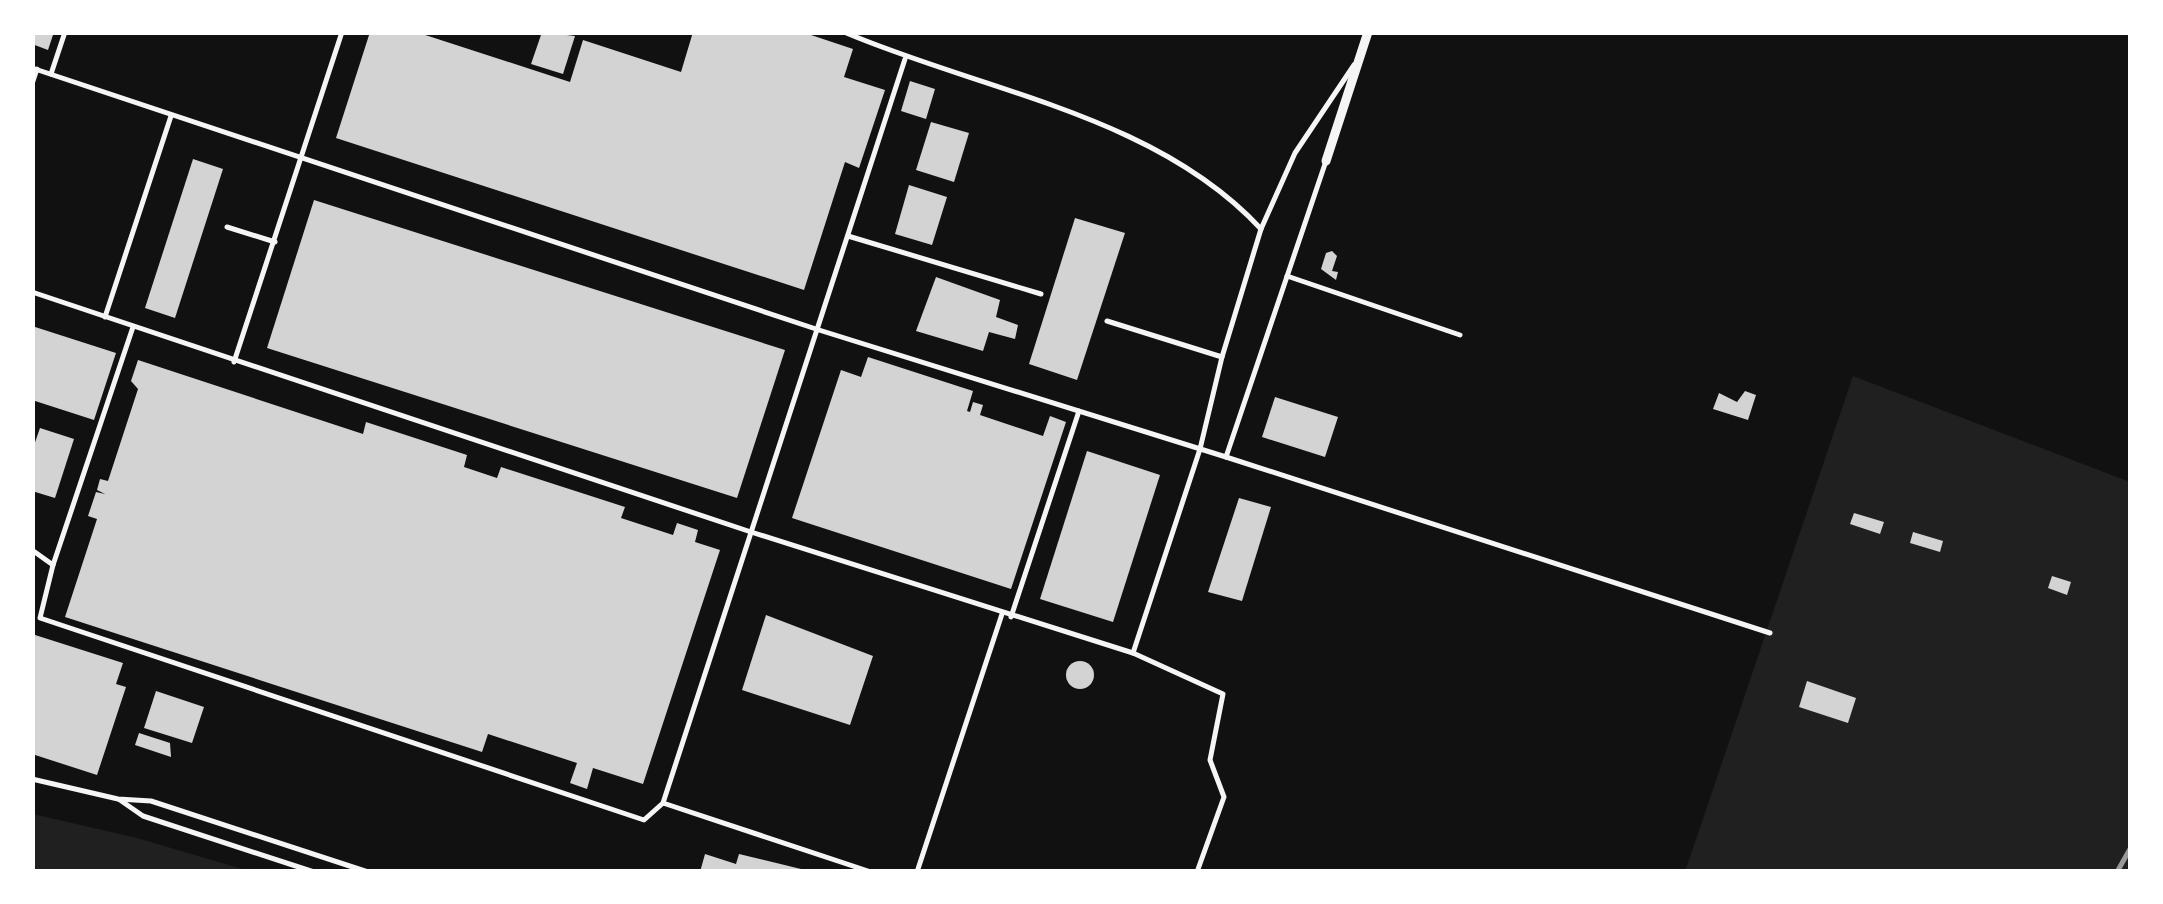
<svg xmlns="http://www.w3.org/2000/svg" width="2163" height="904" viewBox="0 0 2163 904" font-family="'Source Sans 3',sans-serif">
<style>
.green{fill:#202020}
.building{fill:#d3d3d3}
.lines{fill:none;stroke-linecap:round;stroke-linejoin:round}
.service{stroke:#f5f5f5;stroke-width:5}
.minor{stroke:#f5f5f5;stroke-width:9}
.rail{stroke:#9a9a9a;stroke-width:5}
</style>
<rect width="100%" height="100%" fill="#111"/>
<g class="green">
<polygon points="1853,376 2130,482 2130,871 1685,872"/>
<polygon points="33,814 137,838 249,871 33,871"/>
</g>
<g class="building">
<polygon points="32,32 54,32 48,50 32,44"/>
<polygon points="370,32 416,32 570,82 583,40 681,72 693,32 802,32 853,49 844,77 885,90 859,168 845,162 804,290 336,138"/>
<polygon points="542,32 575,36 563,74 531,64"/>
<polygon points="910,81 935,89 926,119 901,111"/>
<polygon points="931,122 969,133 954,182 916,170"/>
<polygon points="193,159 223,169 175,318 145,308"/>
<polygon points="909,185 947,197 932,245 895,234"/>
<polygon points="314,200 785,350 737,498 267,348"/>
<polygon points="1075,218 1125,233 1077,380 1029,364"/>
<polygon points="1332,251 1337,256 1332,271 1338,272 1336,280 1321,269 1326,253"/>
<polygon points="936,277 1000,300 996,317 1018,325 1015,339 989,332 983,351 916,331"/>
<polygon points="32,326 116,353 94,420 32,400"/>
<polygon points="868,357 973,391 967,411 970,412 973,402 983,405 980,415 1043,436 1050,416 1066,422 1011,589 792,518 841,370 861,377"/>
<polygon points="138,360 363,434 366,422 467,455 464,467 497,478 501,467 625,507 621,518 673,535 677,523 698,530 695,542 720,550 643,784 593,768 587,789 570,783 577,763 488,734 482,752 65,617 97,519 88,516 96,492 105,494 97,490 100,479 108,481 138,389 131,381"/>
<polygon points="1745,391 1756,395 1748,420 1713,409 1719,393 1737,402"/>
<polygon points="1275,397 1338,417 1325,457 1262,437"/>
<polygon points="40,428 74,439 55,498 32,491 32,451"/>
<polygon points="1087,451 1160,475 1113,622 1040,599"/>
<polygon points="1239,498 1271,507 1242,601 1208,592"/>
<polygon points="1854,513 1884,522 1880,534 1850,524"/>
<polygon points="1913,532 1943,541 1940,552 1910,543"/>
<polygon points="2052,576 2071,582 2067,595 2048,588"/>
<polygon points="766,615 873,656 850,725 742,690"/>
<polygon points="32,634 123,663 116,684 126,687 97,775 32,754"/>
<circle cx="1080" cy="675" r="14"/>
<polygon points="1807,681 1856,698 1848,723 1799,707"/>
<polygon points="156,691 204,707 192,743 144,728"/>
<polygon points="139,733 170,743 171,757 135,745"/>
<polygon points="705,854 736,864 739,854 801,869 700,872"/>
</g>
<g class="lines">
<g class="service">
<path d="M844 32C982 91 1156 115 1261 229"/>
<polyline points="32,68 819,330 1226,457 1326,161"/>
<polyline points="51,74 65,32"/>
<polyline points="32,84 37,69"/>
<polyline points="227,227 275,242"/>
<polyline points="848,236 1041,294"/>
<polyline points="1287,276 1460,335"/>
<polyline points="32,292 751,532 1133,653 1223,694 1210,760 1224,797 1197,872"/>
<polyline points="105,317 171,116"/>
<polyline points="1107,321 1222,357"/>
<polyline points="133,327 53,565 40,618 644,820 663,803 905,59"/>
<polyline points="234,362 342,32"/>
<polyline points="1226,457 1770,633"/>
<polyline points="32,550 53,565"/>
<polyline points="1011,617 1079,411"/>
<polyline points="1133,653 1200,449 1222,357 1261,229 1295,153 1354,65"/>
<polyline points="32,779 118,799 151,801 368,872"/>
<polyline points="120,800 143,816 314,872"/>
<polyline points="663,803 871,872"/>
<polyline points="917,872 1002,614"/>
</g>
<polyline class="minor" points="1326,161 1368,32"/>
<polyline class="rail" points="2117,872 2130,849"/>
</g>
<rect width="2163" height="904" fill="none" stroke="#ffffff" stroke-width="70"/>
</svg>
